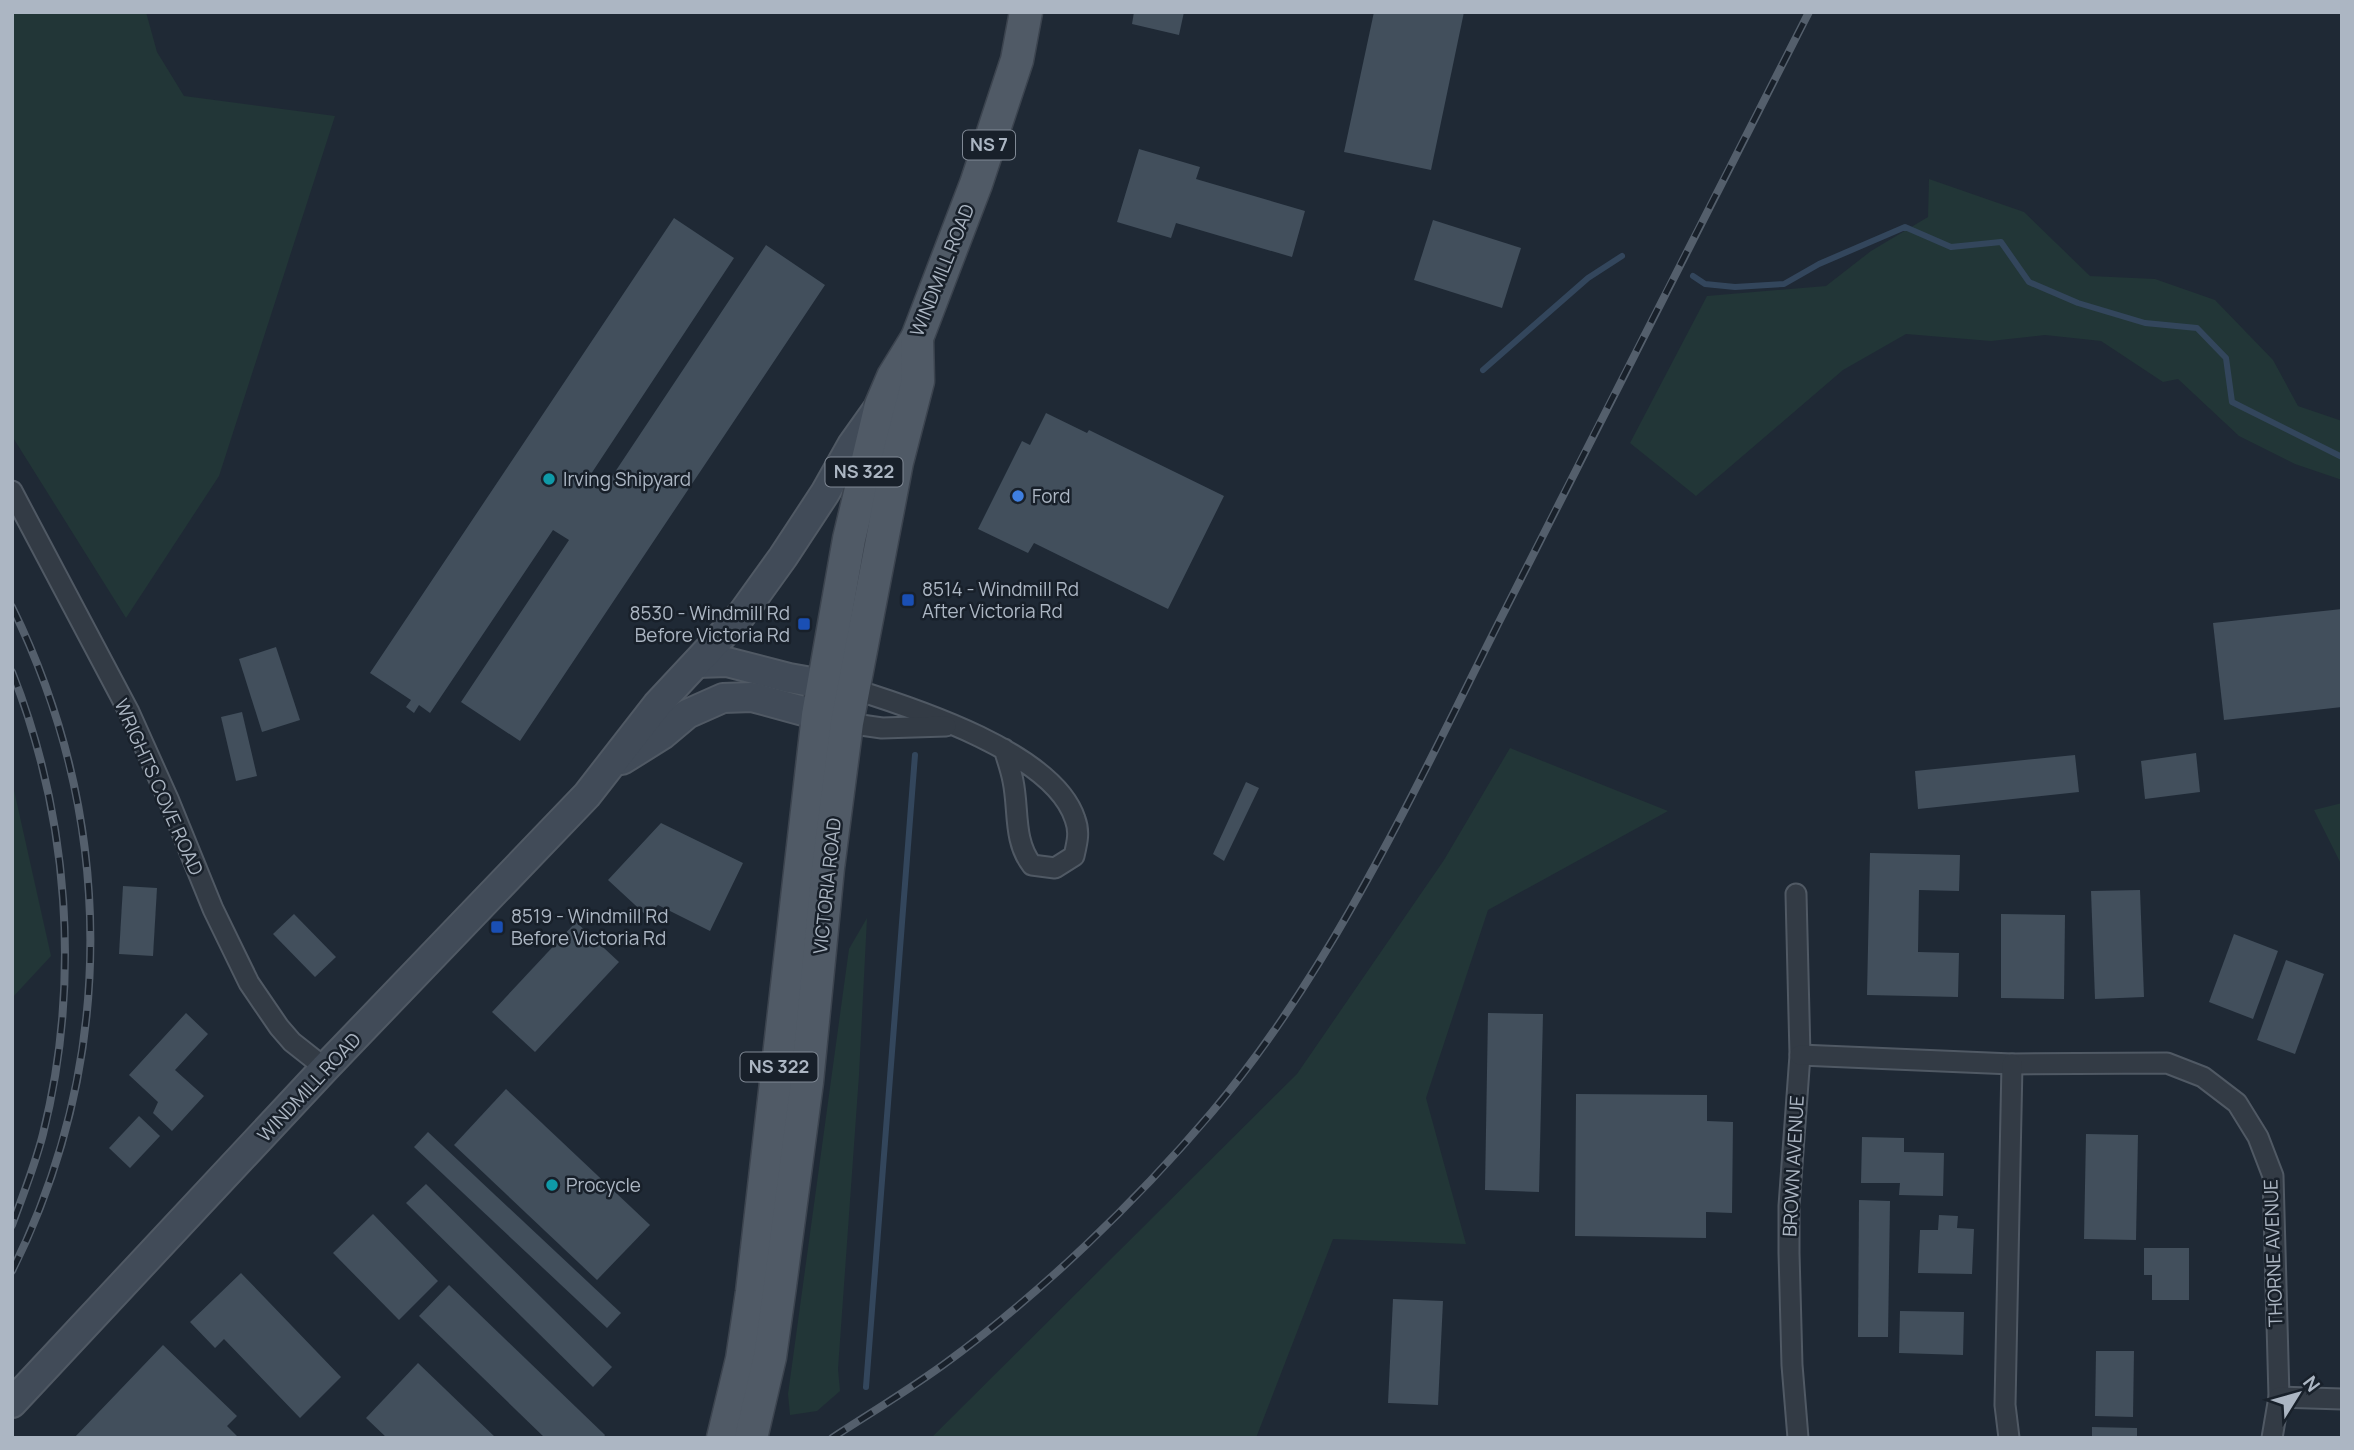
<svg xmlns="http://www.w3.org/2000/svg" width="2354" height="1450" viewBox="0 0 2354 1450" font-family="Manrope,sans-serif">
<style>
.green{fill:#223637}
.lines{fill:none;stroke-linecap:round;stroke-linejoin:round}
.stream{stroke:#33465c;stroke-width:6}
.building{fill:#424f5c}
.minor-casing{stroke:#505964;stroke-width:23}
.secondary-casing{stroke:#505964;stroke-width:32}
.primary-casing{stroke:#3c444f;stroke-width:35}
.minor{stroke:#333b45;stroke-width:19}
.secondary{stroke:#414b58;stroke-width:28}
.primary{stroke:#505a66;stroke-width:32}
.rail-casing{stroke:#545f6c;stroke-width:8}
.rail{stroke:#18202a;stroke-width:5;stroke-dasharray:16;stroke-linecap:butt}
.culture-dot{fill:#0f9aa8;stroke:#18202a;stroke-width:2.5}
.shop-dot{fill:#3f7fe0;stroke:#18202a;stroke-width:2.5}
.transit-dot{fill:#1a4fb4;stroke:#18202a;stroke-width:2.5}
.labels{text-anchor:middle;stroke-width:5;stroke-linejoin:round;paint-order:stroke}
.shield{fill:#18202a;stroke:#808995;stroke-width:2}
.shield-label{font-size:18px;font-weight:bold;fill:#acb6c3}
.street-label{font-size:19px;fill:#acb6c3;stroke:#18202a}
.poi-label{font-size:19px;fill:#acb6c3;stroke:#18202a;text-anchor:start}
</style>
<rect width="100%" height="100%" fill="#1f2935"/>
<g class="green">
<polygon points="12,12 146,12 157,52 184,96 335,116 219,476 126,618 12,436"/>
<polygon points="1929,179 2024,212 2090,276 2155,279 2215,300 2273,360 2298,406 2342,421 2342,480 2295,464 2239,436 2178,379 2163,382 2101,341 2045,335 1991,341 1906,334 1843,370 1696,496 1630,443 1707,296 1826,286 1871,251 1928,217"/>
<polygon points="1510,748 1668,811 1488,910 1426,1098 1466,1244 1333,1239 1256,1438 931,1438 1297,1074 1444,860"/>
<polygon points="12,781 51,956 12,998"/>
<polygon points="2342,803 2342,866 2314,810"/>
<polygon points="867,918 859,1075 838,1369 840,1391 817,1411 790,1415 788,1394 849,949"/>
</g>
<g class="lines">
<g class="stream">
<polyline points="1693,276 1705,284 1735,287 1784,284 1819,264 1905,227 1951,247 2001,242 2029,282 2078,303 2145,323 2197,328 2226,358 2232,402 2342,457"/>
<polyline points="1483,370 1588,278 1622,256"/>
<polyline points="866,1387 915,755"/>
</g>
</g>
<g class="building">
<polygon points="1134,12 1184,12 1179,35 1132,24"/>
<polygon points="1374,12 1464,12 1431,170 1344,152"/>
<polygon points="1139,149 1200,167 1196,179 1305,211 1292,257 1176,223 1171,238 1117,222"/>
<polygon points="674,218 734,258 591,474 607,484 766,245 825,285 520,741 461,702 569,540 553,530 430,713 419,705 414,713 406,707 411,700 370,673"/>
<polygon points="1433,220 1521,248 1502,308 1414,280"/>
<polygon points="1046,413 1087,433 1089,430 1224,496 1168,609 1034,543 1028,553 978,529 1022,441 1030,445"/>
<polygon points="2342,609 2342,707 2224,720 2213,623"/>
<polygon points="276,647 300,720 262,732 239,659"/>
<polygon points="242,712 257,776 236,781 221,717"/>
<polygon points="2196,753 2200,792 2145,799 2141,761"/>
<polygon points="2075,755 2079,792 1918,809 1915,771"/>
<polygon points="1246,782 1259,788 1224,861 1213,854"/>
<polygon points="661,823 743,863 710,931 658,905 647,916 608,880"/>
<polygon points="1870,853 1960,855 1959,891 1919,890 1918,952 1959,953 1958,997 1867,995"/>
<polygon points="123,886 157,888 153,956 119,954"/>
<polygon points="2140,890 2144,997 2095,999 2091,891"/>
<polygon points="294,914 336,957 315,977 273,934"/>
<polygon points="2001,914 2065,915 2064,999 2001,998"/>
<polygon points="576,922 619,962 535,1052 492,1012"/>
<polygon points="2234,934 2278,951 2253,1019 2209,1002"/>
<polygon points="2286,960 2324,974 2295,1054 2257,1040"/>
<polygon points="186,1013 208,1034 175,1070 204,1096 172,1131 153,1113 158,1102 129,1075"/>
<polygon points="1488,1013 1543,1014 1539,1192 1485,1190"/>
<polygon points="506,1089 650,1225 597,1280 454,1145"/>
<polygon points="1576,1094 1707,1095 1707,1121 1733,1122 1732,1213 1706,1212 1706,1238 1575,1236"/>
<polygon points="139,1116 160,1136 130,1168 109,1148"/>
<polygon points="428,1132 621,1313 607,1328 414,1147"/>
<polygon points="2086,1134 2138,1135 2136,1240 2084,1239"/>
<polygon points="1862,1137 1904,1138 1904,1152 1944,1153 1943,1196 1899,1195 1900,1183 1861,1183"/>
<polygon points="426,1184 612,1367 593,1387 406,1203"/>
<polygon points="1859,1200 1890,1201 1888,1337 1858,1337"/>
<polygon points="373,1214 438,1281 399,1320 333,1253"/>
<polygon points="1939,1215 1958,1216 1957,1228 1974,1229 1972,1274 1918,1273 1920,1230 1938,1230"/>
<polygon points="2144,1248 2189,1248 2189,1300 2152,1300 2152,1275 2144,1275"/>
<polygon points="241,1273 341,1377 300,1418 224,1339 215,1348 190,1322"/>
<polygon points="449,1285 605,1435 603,1438 545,1438 419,1316"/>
<polygon points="1393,1299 1443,1301 1438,1405 1388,1403"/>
<polygon points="1900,1311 1964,1312 1963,1355 1899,1353"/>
<polygon points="163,1345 237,1416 227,1426 239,1438 74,1438"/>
<polygon points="2096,1351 2134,1351 2133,1417 2095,1416"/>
<polygon points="418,1363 496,1438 387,1438 366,1418"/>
<polygon points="2092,1427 2137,1428 2137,1438 2092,1438"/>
</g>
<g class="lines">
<g class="minor-casing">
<g id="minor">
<polyline points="12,491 129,712 169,801 213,909 249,983 279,1027 292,1042 325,1068"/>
<path d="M853 689C914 708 1054 753 1075 819 1080 832 1077 843 1074 856L1055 868 1032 865C1013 841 1019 809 1013 781 1011 770 1007 759 1004 749"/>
<polyline points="847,723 882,728 946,726"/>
<polyline points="1796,894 1800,1055 1789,1206 1789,1253 1792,1365 1798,1438"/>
<polyline points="1800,1055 2012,1064 2167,1063 2203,1077 2237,1103 2258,1137 2273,1176 2279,1397 2272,1438"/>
<polyline points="2279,1397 2342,1399"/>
<polyline points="2009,1438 2005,1405 2012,1064"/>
</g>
</g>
<g class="secondary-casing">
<g id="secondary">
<polyline points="697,663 727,662 789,678 845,688"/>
<polyline points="622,760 662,735 687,714 723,698 752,697 840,721"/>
<polyline points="12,1403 325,1068 587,795 657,705 742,614 783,557 825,493 852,445 879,407"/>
</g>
</g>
<g class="primary-casing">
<g id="primary">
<polyline points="723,1438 742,1359 752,1292 818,715 849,539 881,405 893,377 917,338 976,184 1017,60 1026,12"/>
<polyline points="751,1438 770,1357 780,1286 807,1082 828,868 847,723 897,462 918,381 917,338"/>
</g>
</g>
<use href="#minor" class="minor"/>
<use href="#secondary" class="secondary"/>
<use href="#primary" class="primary"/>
<g class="rail-casing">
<g id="rail">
<path d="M12 607C116 820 117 1059 12 1271"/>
<path d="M12 672C69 817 81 982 43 1134 35 1165 23 1195 12 1225"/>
<path d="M832 1438C869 1414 907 1391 943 1365 1039 1295 1135 1203 1212 1112 1333 969 1417 785 1501 618 1603 416 1706 214 1809 12"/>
</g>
</g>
<use href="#rail" class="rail"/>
</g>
<g class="culture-dot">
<circle cx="549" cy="479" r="7"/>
<circle cx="552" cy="1185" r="7"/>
</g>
<circle class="shop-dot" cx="1018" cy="496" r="7"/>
<g class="transit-dot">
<rect x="901" y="593" width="14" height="14" rx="3.5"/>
<rect x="797" y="617" width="14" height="14" rx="3.5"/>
<rect x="490" y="920" width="14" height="14" rx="3.5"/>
</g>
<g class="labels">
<g class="shield">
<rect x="963" y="130.5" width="52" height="29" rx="5"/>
<rect x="825.5" y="457.5" width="77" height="29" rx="5"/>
<rect x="740.5" y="1052.5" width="77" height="29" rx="5"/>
</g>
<g class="shield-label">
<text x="989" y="151">NS 7</text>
<text x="864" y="478">NS 322</text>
<text x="779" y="1073">NS 322</text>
</g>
<g class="street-label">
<text transform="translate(942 270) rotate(-68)" y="7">WINDMILL ROAD</text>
<text transform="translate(159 787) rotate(66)" y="7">WRIGHTS COVE ROAD</text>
<text transform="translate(827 886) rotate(-84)" y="7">VICTORIA ROAD</text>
<text transform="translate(309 1087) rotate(-47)" y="7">WINDMILL ROAD</text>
<text transform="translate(1793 1166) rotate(-87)" y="7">BROWN AVENUE</text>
<text transform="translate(2273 1253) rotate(-92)" y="7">THORNE AVENUE</text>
</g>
<g class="poi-label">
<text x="563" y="486">Irving Shipyard</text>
<text x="1032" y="503">Ford</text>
<text x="922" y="596">8514 - Windmill Rd<tspan x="922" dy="22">After Victoria Rd</tspan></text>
<text x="790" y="620" text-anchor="end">8530 - Windmill Rd<tspan x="790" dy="22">Before Victoria Rd</tspan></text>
<text x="511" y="923">8519 - Windmill Rd<tspan x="511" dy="22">Before Victoria Rd</tspan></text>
<text x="566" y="1192">Procycle</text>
</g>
</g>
<rect width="2354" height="1450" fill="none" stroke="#acb6c3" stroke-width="28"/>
<g transform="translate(2298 1394) rotate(53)" stroke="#18202a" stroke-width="5" paint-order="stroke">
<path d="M0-5L12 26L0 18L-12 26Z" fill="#acb6c3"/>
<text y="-10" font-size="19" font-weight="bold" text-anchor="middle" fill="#acb6c3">N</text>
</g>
</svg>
